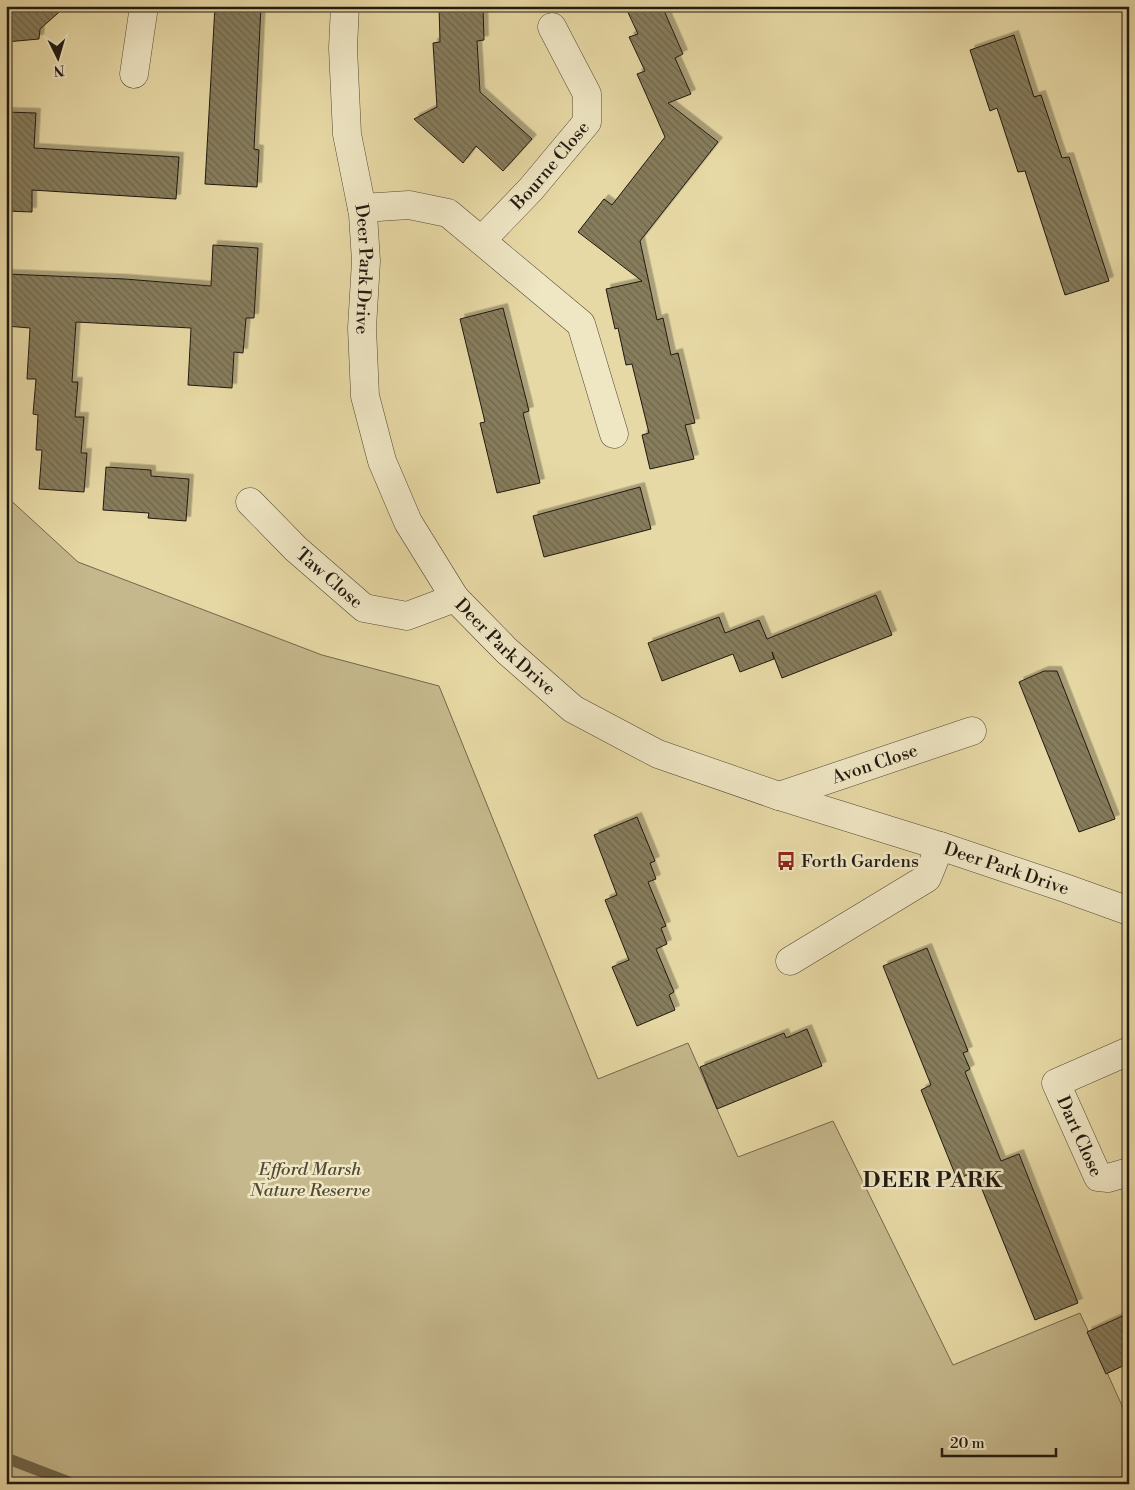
<svg xmlns="http://www.w3.org/2000/svg" width="1135" height="1490" viewBox="0 0 1135 1490" font-family="'Libre Bodoni',serif">
<style>
.park{fill:#c5b88c;stroke:#72684e}
.lines{fill:none;stroke-linecap:round;stroke-linejoin:round}
.stream{stroke:#6f654b;stroke-width:11}
.building{fill:url(#building-back-hatch);stroke:#201910;filter:url(#shadow)}
.minor-casing{stroke:#524935;stroke-width:29}
.minor{stroke:#efe6c4;stroke-width:28}
.labels{text-anchor:middle;stroke-width:5;stroke-linejoin:round;paint-order:stroke}
.street-label{font-size:18px;fill:#201910;stroke:#efe6c4}
.poi-label{font-size:18px;fill:#201910;stroke:#efe6c4;text-anchor:start}
.park-label{font-size:18px;font-style:italic;fill:#524935;stroke:#efe6c4}
.district-label{font-size:22px;font-weight:bold;letter-spacing:1px;fill:#201910;stroke:#efe6c4}
</style>
<defs>
<pattern id="building-back-hatch" width="6" height="6" patternUnits="userSpaceOnUse" patternTransform="scale(1.25)"><rect width="6" height="6" fill="#877d5d"/><path d="M-1 5l2 2M0 0l6 6M5-1l2 2" fill="none" stroke="#6e664b"/></pattern>
<filter id="shadow"><feDropShadow dx="4.5" dy="-4.5" stdDeviation="0" flood-color="#0004"/></filter>
</defs>
<rect width="100%" height="100%" fill="#e7d9a5"/>
<filter id="stains"><feTurbulence type="fractalNoise" baseFrequency=".004" numOctaves="4"/><feColorMatrix values="0 0 0 0 .2 0 0 0 0 .09 0 0 0 0 .02 0 0 0 .5 -.17"/></filter>
<radialGradient id="worn" r=".72"><stop offset=".6" stop-color="#630" stop-opacity="0"/><stop offset="1" stop-color="#630" stop-opacity=".3"/></radialGradient>
<polygon class="park" points="6,496 78,562 322,655 439,686 598,1079 688,1043 738,1157 833,1121 953,1365 1080,1313 1129,1421 1129,1484 6,1484"/>
<g class="lines">
<polyline class="stream" points="6,1458 74,1484"/>
</g>
<g class="building">
<polygon points="6,6 66,6 40,29 39,39 6,42"/>
<polygon points="215,6 261,6 254,149 259,150 257,187 205,184"/>
<polygon points="439,6 483,6 484,40 477,41 480,92 532,139 503,171 476,146 463,163 414,119 437,107 433,43 440,42"/>
<polygon points="625,6 662,6 683,54 675,58 691,94 668,103 718,142 640,241 657,320 663,318 671,355 678,353 695,423 685,425 694,459 650,469 642,435 649,433 632,364 626,365 618,328 615,329 606,289 642,281 578,232 604,199 612,205 665,137 637,74 645,71 629,37 638,34"/>
<polygon points="1014,35 1034,97 1041,95 1062,158 1069,157 1109,281 1065,295 1025,171 1018,172 997,108 990,111 970,50"/>
<polygon points="6,112 36,113 34,148 179,157 176,199 32,190 32,212 6,211"/>
<polygon points="213,245 258,248 254,318 246,318 243,353 234,352 232,388 188,385 191,328 76,322 72,382 78,382 75,417 84,417 81,453 87,453 84,492 39,489 42,450 36,450 38,415 33,414 36,379 27,379 30,328 6,326 6,274 125,279 211,286"/>
<polygon points="503,308 529,411 523,413 540,483 497,493 480,423 485,422 460,319"/>
<polygon points="106,467 151,470 151,476 189,479 186,521 148,518 149,513 103,510"/>
<polygon points="640,487 651,529 544,557 533,516"/>
<polygon points="876,595 892,635 782,678 772,652 774,659 740,672 733,654 662,681 648,643 719,617 725,633 759,620 767,639"/>
<polygon points="1044,671 1057,671 1115,819 1079,832 1019,682"/>
<polygon points="637,817 655,861 650,863 656,879 648,882 666,926 661,928 667,944 656,949 674,992 669,995 675,1010 637,1026 612,967 629,960 605,900 617,895 594,835"/>
<polygon points="927,948 968,1051 963,1053 970,1069 965,1072 1001,1161 1019,1154 1078,1303 1035,1320 975,1172 957,1179 921,1090 931,1085 883,966"/>
<polygon points="807,1029 822,1066 717,1109 700,1067 784,1033 786,1038"/>
<polygon points="1129,1313 1129,1363 1106,1374 1087,1332"/>
</g>
<g class="lines">
<g class="minor-casing">
<g id="minor">
<path id="s1" d="M345 6 343 48 347 134 363 214 366 261 362 328 365 396 382 461 408 522 455 598 507 651 573 709 658 754 779 796 940 846 1065 888 1129 911"/>
<polyline points="134,74 144,6"/>
<polyline points="362,208 409,205 448,213 581,324 614,434"/>
<path id="s2" d="M482 240 531 189 587 122V94L552 27"/>
<path id="s3" d="M250 502 296 549 364 608 407 616 455 598"/>
<path id="s4" d="M779 796 972 731"/>
<polyline points="790,961 927,878 940,846"/>
<path id="s5" d="M1129 1051 1056 1083 1098 1177 1108 1178 1129 1172"/>
</g>
</g>
<use href="#minor" class="minor"/>
</g>
<defs>
<g id="bus-bare" transform="scale(1.5)"><path d="M-5-6H5V4H4V6H2V4H-2V6H-4V4H-5ZM-3.5-4V0h7V-4ZM-3.5 1.2v1.5H-2V1.2ZM2 1.2v1.5H3.5V1.2Z" fill="#8f2418" stroke="#efe6c4" stroke-width="2.5" paint-order="stroke"/></g>
</defs>
<g fill-rule="evenodd">
<use href="#bus-bare" x="786" y="861"/>
</g>
<g class="labels">
<g class="street-label">
<text dy="6" stroke="none"><textPath href="#s2" startOffset="101">Bourne Close</textPath></text>
<text dy="6" stroke="none"><textPath href="#s1" startOffset="265">Deer Park Drive</textPath></text>
<text dy="6" stroke="none"><textPath href="#s3" startOffset="110">Taw Close</textPath></text>
<text dy="6" stroke="none"><textPath href="#s1" startOffset="685">Deer Park Drive</textPath></text>
<text dy="6" stroke="none"><textPath href="#s4" startOffset="101">Avon Close</textPath></text>
<text dy="6" stroke="none"><textPath href="#s1" startOffset="1240">Deer Park Drive</textPath></text>
<text dy="6" stroke="none"><textPath href="#s5" startOffset="138">Dart Close</textPath></text>
</g>
<g class="poi-label">
<text x="801" y="867">Forth Gardens</text>
</g>
<g class="park-label">
<text x="310" y="1175">Efford Marsh<tspan x="310" dy="21">Nature Reserve</tspan></text>
</g>
<g class="district-label">
<text x="933" y="1187">DEER PARK</text>
</g>
</g>
<rect width="1135" height="1490" fill="none" stroke="#e7d9a5" stroke-width="25"/>
<rect x="8" y="8" width="1120" height="1475" fill="none" stroke="#201910" stroke-width="2.5"/>
<rect x="12" y="12" width="1110" height="1465" fill="none" stroke="#201910"/>
<g transform="translate(58 58) rotate(175)" stroke="#efe6c4" stroke-width="4" paint-order="stroke">
<path d="M0-4L9 19L0 12L-9 19Z" fill="#201910"/>
<text y="-8" font-size="14" font-weight="bold" text-anchor="middle" fill="#201910">N</text>
</g>
<path d="M942 1448v8h114v-8" fill="none" stroke="#201910" stroke-width="2.5"/>
<text x="950" y="1448" font-size="15" fill="#201910" stroke="#efe6c4" stroke-width="4" paint-order="stroke">20 m</text>
<rect width="100%" height="100%" filter="url(#stains)"/>
<rect width="100%" height="100%" fill="url(#worn)"/>
</svg>
